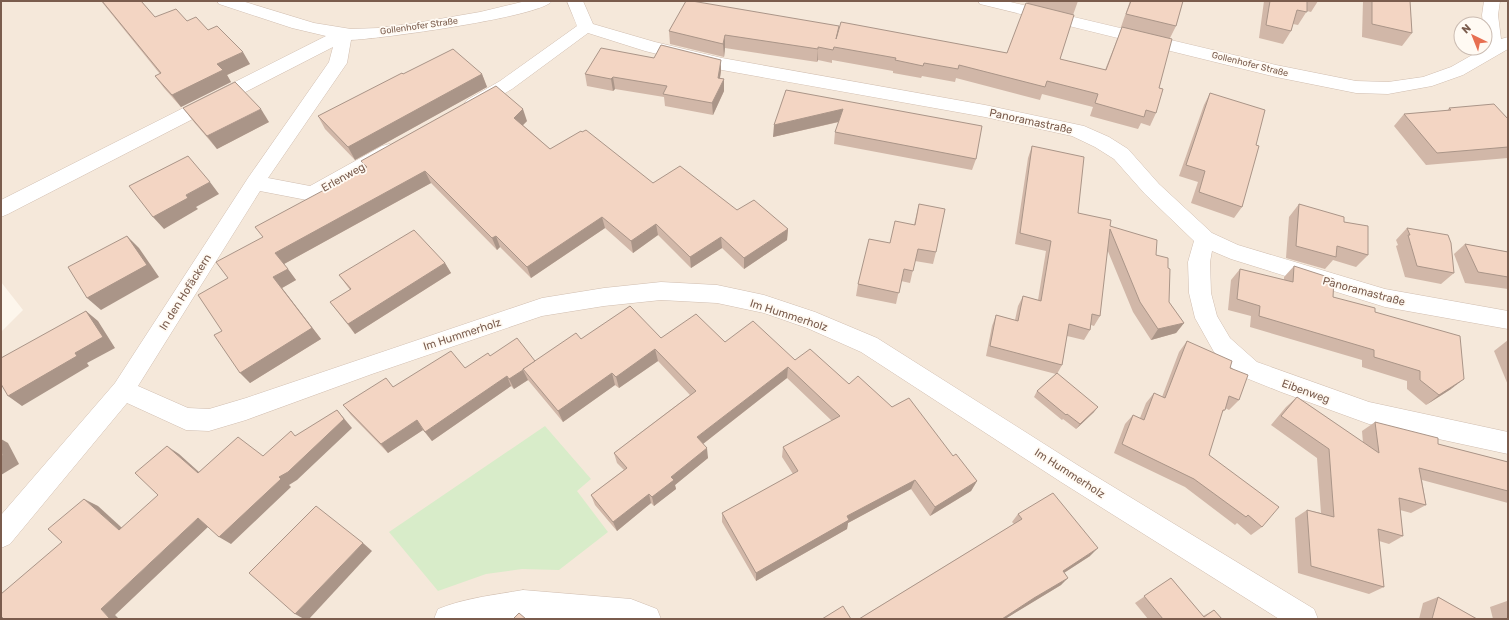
<svg xmlns="http://www.w3.org/2000/svg" width="1509" height="620" viewBox="0 0 1509 620" font-family="Rubik,sans-serif">
<style>
.residential{fill:#f5e8da;fill-rule:evenodd}
.green{fill:#d8ecc9}
.lines{fill:none;stroke-linecap:round;stroke-linejoin:round}
.minor-casing{stroke:#d1beb0;stroke-width:1}
.minor{fill:#fff;fill-rule:evenodd}
.wall{fill:#d1b7a8}
.shaded-wall{fill:#aa9588}
.building{fill:#f3d5c3;stroke:#aa9588}
.labels{text-anchor:middle;stroke-width:3.5;stroke-linejoin:round;paint-order:stroke}
.far-street-label{font-size:9px;fill:#7a5c4d;stroke:#fffaf3}
.street-label{font-size:11px;fill:#7a5c4d;stroke:#fffaf3}
</style>
<rect width="100%" height="100%" fill="#fdf6ec"/>
<path class="residential" d="M1 1H1508V619H1V332L23 310 1 282ZM1461 24H1485V48H1461Z"/>
<polygon class="green" points="545,426 591,479 577,491 608,532 559,570 522,569 486,574 438,591 389,532"/>
<g class="lines">
<g class="minor-casing">
<g id="minor">
<path d="M217 1H242L314 23 351 29 379 28 416 23 480 12 526 1H552C541 17 378 39 351 40L347 63 268 178 310 186 382 146 389 144 396 146 398 151 396 156 319 199 312 201 260 191 138 386 188 408 209 409 246 398 542 298 604 288 661 282 717 285 764 295 815 312 877 338 1079 466 1314 609 1318 619H1279L1061 482 861 352 807 328 764 313 717 303 661 300 604 306 542 316 372 374 246 420 209 431 186 430 127 403 10 544 1 548V515L115 383 248 178 329 62 333 47 8 214 1 217V200L326 36 292 28 219 4Z"/>
<polygon points="567,1 583,1 593,24 655,42 722,58 985,105 1084,126 1109,137 1128,149 1159,184 1212,233 1238,245 1385,289 1508,311 1508,329 1385,307 1231,259 1212,251 1210,262 1211,293 1217,316 1230,338 1257,362 1369,402 1508,432 1508,454 1369,424 1281,392 1241,376 1214,352 1195,318 1189,293 1188,262 1194,241 1145,194 1114,159 1095,147 1072,136 985,117 722,70 645,51 588,33 512,89 479,108 473,110 467,108 464,104 467,100 500,81 577,26"/>
<polygon points="978,1 1006,1 1276,65 1356,81 1388,82 1423,77 1451,67 1481,50 1482,48 1485,48 1485,24 1483,24 1482,15 1484,1 1500,1 1498,15 1501,39 1508,37 1508,49 1463,75 1432,86 1388,94 1356,93 1276,77 980,4"/>
<path d="M523 590 631 599 657 609 661 619 523 618 434 619 438 609C465 598 494 595 523 590Z"/>
</g>
</g>
<use href="#minor" class="minor"/>
</g>
<g class="wall">
<polygon points="101,1 141,1 155,17 187,21 208,30 250,64 227,75 231,82 181,107 164,88 155,76 160,74"/>
<polygon points="1028,1 1078,1 1073,15 1060,59 1105,70 1122,27 1121,27 1130,1 1183,1 1176,26 1170,38 1159,88 1156,113 1150,126 1141,123 1138,129 1090,116 1093,107 1042,94 1040,100 956,78 955,82 922,76 921,78 893,73 893,71 832,60 832,63 818,60 817,62 725,48 724,57 670,44 669,31 838,31 1007,53"/>
<polygon points="1264,1 1318,1 1311,12 1307,11 1298,25 1293,24 1291,31 1283,44 1259,38"/>
<polygon points="1363,1 1410,1 1412,33 1402,46 1362,37"/>
<polygon points="721,71 720,78 724,79 724,91 713,115 665,106 664,97 615,89 613,91 587,86 585,74"/>
<polygon points="403,74 482,74 487,87 355,160 325,129 318,116"/>
<polygon points="786,90 976,159 972,170 834,144 835,132 839,122 773,137"/>
<polygon points="1210,93 1256,145 1242,207 1234,218 1191,203 1198,182 1179,176 1204,105"/>
<polygon points="183,108 269,122 217,149 193,121"/>
<polygon points="1449,108 1508,119 1508,158 1426,165 1394,126 1404,114 1447,111"/>
<polygon points="527,121 523,125 550,149 737,210 788,229 787,240 744,269 722,248 691,268 658,235 633,253 605,228 531,278 500,247 497,250 431,183 284,264 296,280 282,288 321,339 250,383 222,331 228,278 263,237 365,168 361,161"/>
<polygon points="1032,146 1078,213 1110,226 1156,255 1168,268 1169,302 1184,323 1176,333 1151,340 1133,312 1107,249 1100,316 1094,326 1091,325 1090,330 1084,340 1067,336 1062,365 1057,374 1094,412 1076,429 1063,419 1062,420 1034,397 1037,391 1056,374 986,356 992,326 996,315 1015,320 1018,306 1023,296 1038,300 1046,251 1015,244 1028,158"/>
<polygon points="919,204 936,252 933,264 915,261 910,283 901,281 896,304 856,296 858,284 890,243 914,225"/>
<polygon points="1299,204 1344,222 1368,255 1356,267 1333,260 1325,269 1286,258 1289,217"/>
<polygon points="1407,228 1454,273 1441,284 1405,277 1396,246 1398,245 1396,240"/>
<polygon points="1465,244 1508,252 1508,289 1465,283 1454,254"/>
<polygon points="445,263 451,273 355,334 330,302 350,290 339,275"/>
<polygon points="1294,266 1333,297 1375,312 1451,389 1426,405 1407,389 1407,381 1362,367 1362,360 1250,327 1251,316 1228,310 1231,280 1240,269 1284,280 1284,277"/>
<polygon points="661,338 725,342 795,360 849,384 892,407 953,456 977,481 971,491 930,516 911,489 848,523 847,529 756,581 722,522 722,513 793,474 782,457 783,447 832,421 787,378 703,444 708,458 675,485 676,489 654,506 651,503 617,531 595,505 591,495 624,470 617,463 614,453 690,395 658,361 619,388 615,385 563,422 528,380 514,389 511,386 432,441 423,430 388,453 351,415 343,405 393,387 465,368 490,356 535,361 581,339"/>
<polygon points="1508,340 1508,385 1494,351"/>
<polygon points="1187,341 1230,368 1239,400 1229,410 1225,408 1225,410 1221,413 1209,455 1262,527 1251,535 1237,523 1235,525 1185,487 1114,453 1125,424 1133,415 1140,418 1146,403 1154,393 1162,397 1179,352"/>
<polygon points="1297,397 1363,443 1362,431 1375,422 1438,444 1508,462 1508,503 1422,480 1426,505 1411,513 1400,510 1403,536 1389,544 1379,541 1384,587 1369,594 1298,573 1295,518 1307,510 1321,513 1317,458 1271,425 1286,407"/>
<polygon points="1018,514 1090,556 1064,573 1061,585 1028,605 1005,619 859,619 1014,524 1012,522"/>
<polygon points="1171,578 1203,616 1214,610 1222,619 1148,619 1135,603"/>
<polygon points="1438,597 1477,619 1419,619 1423,603"/>
<polygon points="1507,601 1508,602 1508,619 1493,619 1490,607"/>
</g>
<g class="shaded-wall">
<polygon points="725,35 725,48 724,57 723,44"/>
<polygon points="818,47 818,60 817,62 818,49"/>
<polygon points="243,52 250,64 227,75 231,82 181,107 172,95 217,64"/>
<polygon points="721,60 721,71 718,90 718,78"/>
<polygon points="482,74 487,87 355,160 348,147"/>
<polygon points="613,77 615,89 613,91 611,79"/>
<polygon points="724,79 724,91 713,115 712,103"/>
<polygon points="261,109 269,122 217,149 207,136"/>
<polygon points="523,109 527,121 518,130 514,118"/>
<polygon points="843,109 842,121 773,137 774,125"/>
<polygon points="425,171 431,183 284,264 275,253"/>
<polygon points="210,182 219,194 196,207 198,209 164,229 153,217 186,195"/>
<polygon points="602,217 605,228 531,278 527,267"/>
<polygon points="656,224 658,235 633,253 631,241"/>
<polygon points="788,229 787,240 744,269 744,258"/>
<polygon points="127,236 139,248 159,277 101,310 87,298"/>
<polygon points="496,236 500,247 497,250 492,238"/>
<polygon points="721,237 722,248 691,268 690,257"/>
<polygon points="445,263 451,273 355,334 348,324"/>
<polygon points="288,269 296,280 282,288 321,339 250,383 240,373 273,277"/>
<polygon points="86,311 98,321 115,348 87,363 89,366 22,406 8,396 75,353"/>
<polygon points="1184,323 1176,333 1151,340 1158,329"/>
<polygon points="655,349 658,361 619,388 616,377"/>
<polygon points="788,367 787,378 699,447 697,437"/>
<polygon points="523,370 528,380 514,389 509,379"/>
<polygon points="612,373 615,385 563,422 558,411"/>
<polygon points="507,376 511,386 432,441 425,432"/>
<polygon points="1464,379 1451,389 1426,405 1439,395"/>
<polygon points="1098,407 1094,412 1076,429 1080,424"/>
<polygon points="337,410 352,428 297,480 289,485 291,487 231,544 219,537 279,477"/>
<polygon points="417,420 423,430 388,453 381,444"/>
<polygon points="1,439 8,443 19,464 1,475"/>
<polygon points="167,446 179,454 209,481 198,473"/>
<polygon points="707,448 708,458 675,485 676,489 654,506 652,497 671,477"/>
<polygon points="915,480 911,489 848,523 847,529 756,581 756,573 847,516"/>
<polygon points="977,481 971,491 930,516 935,507"/>
<polygon points="649,494 651,503 617,531 613,522"/>
<polygon points="84,499 98,506 132,537 119,530"/>
<polygon points="198,518 209,526 115,615 119,619 110,619 101,609"/>
<polygon points="363,543 372,551 309,619 304,619 295,614"/>
<polygon points="1098,548 1090,556 1056,578 1063,571"/>
<polygon points="1068,578 1061,585 1028,605 1005,619 1002,619 1034,598"/>
</g>
<g class="building">
<polygon points="102,1 141,1 155,17 176,9 187,21 196,17 208,30 217,26 243,52 217,64 223,70 172,95 155,76 161,73"/>
<polygon points="686,1 692,1 839,26 836,39 841,22 1007,53 1026,3 1074,15 1060,59 1106,70 1122,27 1172,39 1159,88 1163,89 1156,113 1146,110 1144,117 1095,103 1098,94 1047,81 1045,87 959,65 958,69 924,63 923,66 895,60 896,58 834,47 833,50 818,47 818,49 725,35 723,44 669,31"/>
<polygon points="1131,1 1183,1 1176,26 1126,14"/>
<polygon points="1270,1 1307,1 1307,12 1297,10 1291,31 1266,25"/>
<polygon points="1372,1 1410,1 1412,33 1372,24"/>
<polygon points="661,45 721,60 718,78 724,79 712,103 663,94 667,86 613,77 611,79 585,74 601,48 654,58"/>
<polygon points="453,49 482,74 348,147 318,116 402,73 403,74"/>
<polygon points="235,82 261,109 207,136 183,108"/>
<polygon points="496,86 523,109 514,118 550,149 581,131 582,132 586,130 653,183 680,166 737,210 754,200 788,229 744,258 721,237 690,257 656,224 631,241 602,217 527,267 496,236 492,238 425,171 275,253 288,269 273,277 312,328 240,373 214,335 222,331 198,295 228,278 216,262 263,237 255,227 367,167 361,161"/>
<polygon points="786,90 982,126 976,159 835,132 843,109 774,125"/>
<polygon points="1210,93 1265,110 1256,145 1259,146 1242,207 1199,192 1205,171 1186,165"/>
<polygon points="1494,104 1508,119 1508,147 1437,153 1404,114 1451,110 1449,108"/>
<polygon points="1032,146 1084,157 1078,213 1111,220 1110,226 1157,240 1156,255 1168,258 1168,268 1170,269 1169,302 1184,323 1158,329 1140,302 1110,229 1100,316 1092,314 1090,330 1069,324 1062,365 990,346 996,315 1018,321 1023,296 1041,301 1051,241 1020,233"/>
<polygon points="188,156 210,182 186,195 188,198 153,217 129,186"/>
<polygon points="919,204 945,209 936,252 918,249 913,271 904,269 899,293 858,284 869,239 890,243 895,221 915,225"/>
<polygon points="1299,204 1344,217 1344,222 1368,226 1368,255 1337,246 1336,257 1296,246"/>
<polygon points="1407,228 1448,235 1451,243 1454,273 1417,266 1408,235 1410,235"/>
<polygon points="414,230 445,263 348,324 330,302 351,289 339,275"/>
<polygon points="127,236 147,265 87,298 68,267"/>
<polygon points="1465,244 1508,252 1508,277 1478,272"/>
<polygon points="1294,266 1334,279 1333,297 1375,308 1375,312 1460,336 1464,379 1439,395 1420,380 1420,371 1374,357 1374,350 1259,316 1260,306 1237,299 1240,269 1293,282"/>
<polygon points="630,306 661,338 696,314 725,342 753,321 795,360 810,349 849,384 858,376 892,407 909,398 953,456 956,454 977,481 935,507 915,480 847,516 849,520 756,573 722,513 798,471 783,447 840,416 788,367 697,437 707,448 671,477 674,480 652,497 649,494 613,522 591,495 627,468 614,453 696,391 655,349 616,377 612,373 558,411 523,369 576,333 581,339"/>
<polygon points="86,311 103,337 75,353 77,356 8,396 1,384 1,358"/>
<polygon points="517,338 535,361 523,369 523,370 509,379 507,376 425,432 417,420 381,444 343,405 386,378 393,387 451,351 465,368 488,353 490,356"/>
<polygon points="1187,341 1232,361 1230,368 1248,375 1239,400 1229,396 1225,410 1223,410 1209,455 1279,507 1262,527 1248,515 1246,517 1194,479 1122,444 1133,415 1144,420 1154,393 1165,398"/>
<polygon points="1057,373 1098,407 1080,424 1067,414 1066,415 1037,391"/>
<polygon points="1297,397 1379,453 1375,422 1438,438 1438,444 1508,462 1508,491 1419,468 1426,505 1399,498 1403,536 1378,529 1384,587 1311,566 1307,510 1334,517 1329,449 1281,416"/>
<polygon points="337,410 344,419 288,472 279,477 281,479 219,537 198,518 101,609 110,619 4,619 1,616 1,594 62,542 48,529 84,499 119,530 158,495 135,473 167,446 198,473 238,437 263,456 291,431 295,436"/>
<polygon points="1,450 3,455 1,456"/>
<polygon points="1053,493 1098,548 1063,571 1068,578 1034,598 1002,619 859,619 1022,519 1018,514"/>
<polygon points="316,506 363,543 295,614 249,573"/>
<polygon points="1171,578 1204,617 1214,610 1222,619 1163,619 1144,596"/>
<polygon points="1438,597 1477,619 1432,619"/>
<polygon points="843,606 851,619 822,619"/>
<polygon points="519,613 526,619 513,619"/>
</g>
<g class="labels">
<g class="far-street-label">
<text transform="translate(419 26) rotate(-8)" y="3">Gollenhofer Straße</text>
<text transform="translate(1250 64) rotate(14)" y="3">Gollenhofer Straße</text>
</g>
<g class="street-label">
<text transform="translate(1031 121) rotate(12)" y="4">Panoramastraße</text>
<text transform="translate(343 177) rotate(-29)" y="4">Erlenweg</text>
<text transform="translate(1364 291) rotate(15)" y="4">Panoramastraße</text>
<text transform="translate(185 292) rotate(-58)" y="4">In den Hofäckern</text>
<text transform="translate(789 315) rotate(18)" y="4">Im Hummerholz</text>
<text transform="translate(462 334) rotate(-18)" y="4">Im Hummerholz</text>
<text transform="translate(1306 391) rotate(20)" y="4">Eibenweg</text>
<text transform="translate(1070 473) rotate(33)" y="4">Im Hummerholz</text>
</g>
</g>
<rect width="1509" height="620" fill="none" stroke="#7a5c4d" stroke-width="4"/>
<g transform="translate(1473 36) rotate(317)"><circle r="19" fill="#fffaf3" stroke="#cabbb1"/>
<path d="M0-3L7 15L0 10L-7 15Z" fill="#e76f51"/>
<text y="-6" font-size="11" font-weight="bold" text-anchor="middle" fill="#7a5c4d">N</text>
</g>
</svg>
